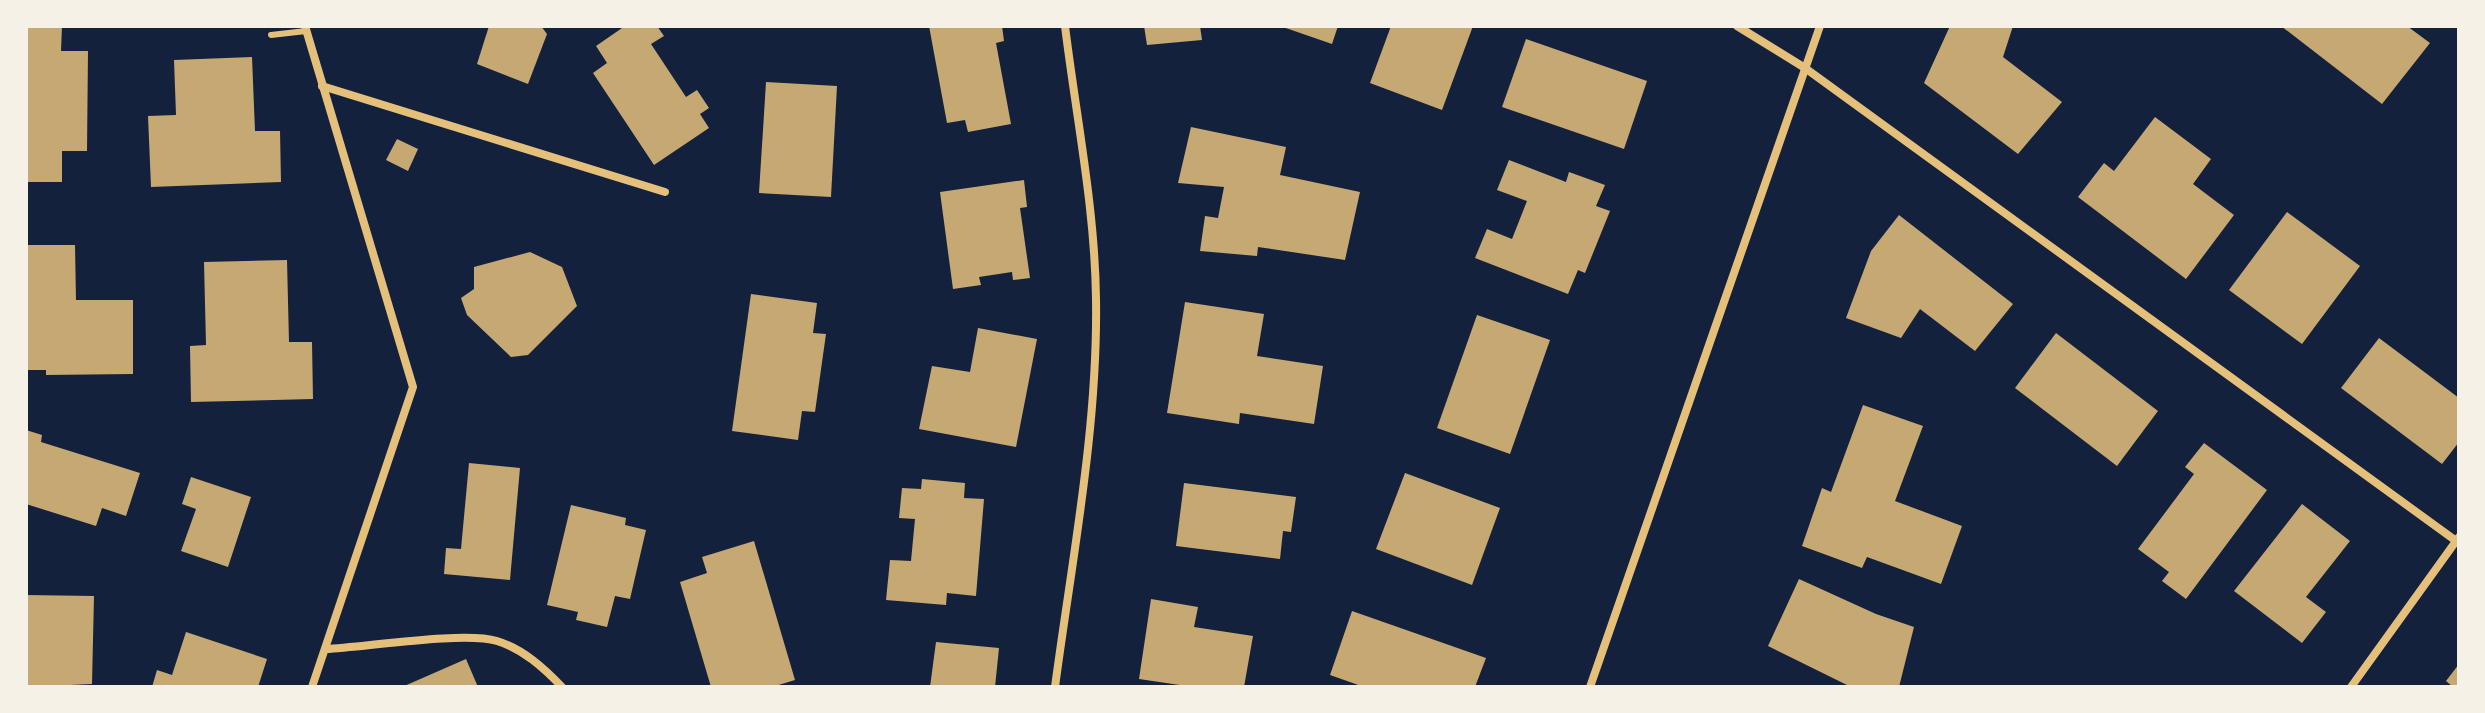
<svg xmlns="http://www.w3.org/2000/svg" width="2485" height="713" viewBox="0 0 2485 713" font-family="'Times New Roman',serif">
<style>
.building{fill:#c6a872}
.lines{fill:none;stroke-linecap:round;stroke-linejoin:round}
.service{stroke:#e5c07b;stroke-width:6}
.minor{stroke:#e5c07b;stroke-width:8}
</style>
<rect width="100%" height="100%" fill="#14213d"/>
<g class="building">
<polygon points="26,26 62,26 61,51 88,51 87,151 62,151 62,182 26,182"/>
<polygon points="489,26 541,26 547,34 528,84 477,64"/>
<polygon points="625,26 657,26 664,36 651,44 686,97 697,90 709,108 700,114 709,128 654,165 593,73 607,63 596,46"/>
<polygon points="929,26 1002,26 1004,41 996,43 1011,124 968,132 965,120 947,123"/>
<polygon points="1144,26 1200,26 1202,40 1147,45"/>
<polygon points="1280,26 1338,26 1332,44"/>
<polygon points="1391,26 1473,26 1442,110 1370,83"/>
<polygon points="1950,26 2013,26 2003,57 2062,102 2018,154 1924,83"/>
<polygon points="2281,26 2407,26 2430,43 2382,104"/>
<polygon points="1526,39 1647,81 1624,149 1502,107"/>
<polygon points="252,57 255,131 280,131 281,182 151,187 148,116 176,115 174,60"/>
<polygon points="766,82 837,86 831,197 759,193"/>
<polygon points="2155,117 2211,159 2193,184 2234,215 2186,279 2078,197 2104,163 2114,171"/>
<polygon points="1191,127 1286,147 1280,175 1360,192 1345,260 1258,247 1257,256 1200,251 1205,216 1218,218 1224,187 1178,183"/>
<polygon points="397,139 418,149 408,171 386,160"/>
<polygon points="1509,160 1566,182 1569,172 1605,185 1596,206 1610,211 1585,273 1578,270 1568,294 1475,258 1487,229 1512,239 1527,201 1497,190"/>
<polygon points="1024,180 1027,207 1020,208 1030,278 1013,280 1012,272 979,277 981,285 953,289 940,192"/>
<polygon points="2287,212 2360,266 2302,344 2229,290"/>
<polygon points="1899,215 2013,304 1975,351 1920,309 1901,338 1846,318 1871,251"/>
<polygon points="26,245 75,245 76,300 133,300 133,374 46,375 46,370 26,370"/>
<polygon points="530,252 562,267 577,306 528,355 511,357 467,315 461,298 474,289 474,267"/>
<polygon points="287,260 289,342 312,342 313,399 191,402 190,346 206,345 204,262"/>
<polygon points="751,294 817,303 813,333 826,334 815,412 802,411 798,440 732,431"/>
<polygon points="1185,302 1264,314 1257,356 1323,366 1314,424 1240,413 1239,424 1167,413"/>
<polygon points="1477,315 1550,340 1510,454 1437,428"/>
<polygon points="978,328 1037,339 1016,447 919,429 932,366 970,372"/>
<polygon points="2056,333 2158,411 2117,466 2015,388"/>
<polygon points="2379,338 2459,398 2459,442 2442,464 2341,388"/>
<polygon points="1863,405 1923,426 1895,501 1962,526 1941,584 1867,557 1862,568 1802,546 1822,488 1831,492"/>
<polygon points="26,430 42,435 41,442 140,473 126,516 102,508 96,526 26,504"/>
<polygon points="2204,443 2267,490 2186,599 2162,581 2169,572 2138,549 2194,474 2185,467"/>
<polygon points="469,463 520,468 510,580 444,574 446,548 461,549"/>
<polygon points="1405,473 1500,508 1472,585 1376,549"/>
<polygon points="191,477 251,497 228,567 181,551 196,509 182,504"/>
<polygon points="922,479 965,483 964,498 984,499 976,596 947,593 946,605 886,600 890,560 911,561 915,519 899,518 902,488 921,489"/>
<polygon points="1184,483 1296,497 1291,532 1283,531 1280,559 1176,546"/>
<polygon points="2302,504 2350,541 2306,597 2326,612 2302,643 2234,591"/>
<polygon points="571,505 626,518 625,525 646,530 630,599 615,596 607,627 576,620 578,612 547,605"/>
<polygon points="754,541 795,680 772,687 711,687 680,582 707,573 702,557"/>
<polygon points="1799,579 1876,614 1914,627 1899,687 1849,686 1768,646"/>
<polygon points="26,595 94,596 92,684 26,687"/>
<polygon points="1151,599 1198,607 1194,627 1253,636 1244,687 1193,687 1139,679"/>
<polygon points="1352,611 1486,658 1475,687 1364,687 1330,675"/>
<polygon points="186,632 267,659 258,687 152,687 157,670 172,675"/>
<polygon points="936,642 999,648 995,687 930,687"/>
<polygon points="466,659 478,687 402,687"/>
<polygon points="2459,664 2459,687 2453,687 2446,681"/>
</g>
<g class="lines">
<polyline class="service" points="271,35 306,31"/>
<g class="minor">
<polyline points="305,26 413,387 312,687"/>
<polyline points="1737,26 1805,68 2459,543"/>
<polyline points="322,86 665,192"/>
<path d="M326 649C366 647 464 631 497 641 523 649 544 668 562 687"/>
<path d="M1055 687C1072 559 1098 428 1096 299 1095 208 1076 116 1065 26"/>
<polyline points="1590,687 1820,26"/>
<polyline points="2351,687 2459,537"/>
</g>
</g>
<rect width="2485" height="713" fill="none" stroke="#f6f1e7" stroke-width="56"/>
</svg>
